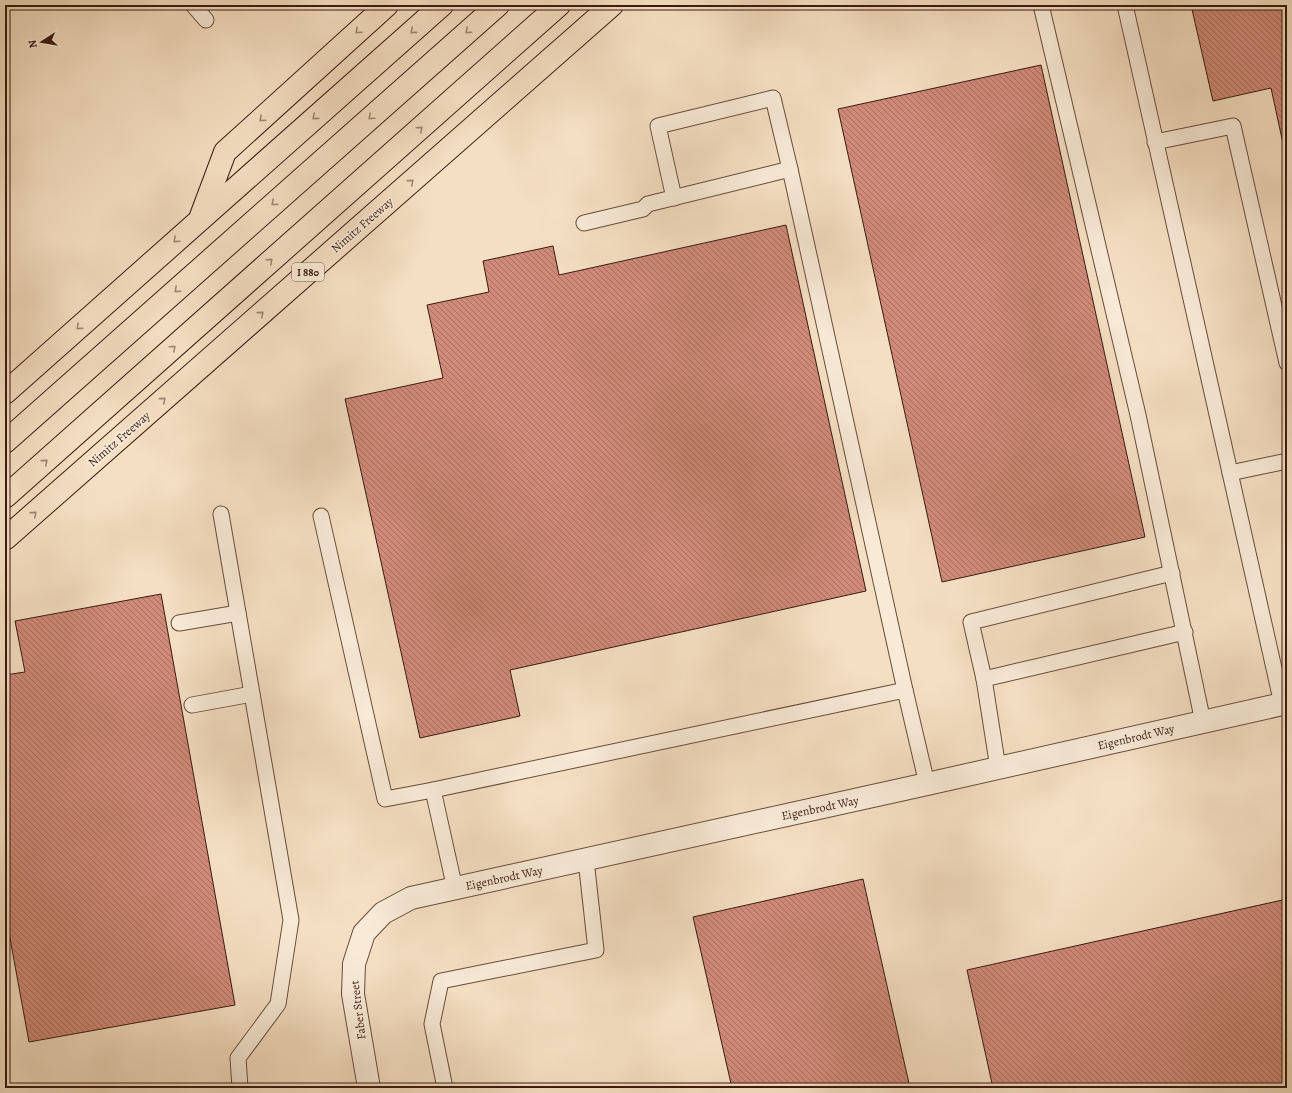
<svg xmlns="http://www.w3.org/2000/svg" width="1292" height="1093" viewBox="0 0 1292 1093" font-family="Alegreya,serif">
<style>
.building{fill:url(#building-back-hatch);stroke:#391b10}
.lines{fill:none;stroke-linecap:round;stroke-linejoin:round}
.service-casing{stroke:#684c3c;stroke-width:17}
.minor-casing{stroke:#684c3c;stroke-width:24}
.motorway-casing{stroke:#391b10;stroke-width:24}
.service{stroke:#f8ead7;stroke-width:15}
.minor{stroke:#f8ead7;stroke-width:22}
.motorway{stroke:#f5dfc2;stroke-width:22}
.oneway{stroke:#a08772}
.labels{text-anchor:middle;stroke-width:3.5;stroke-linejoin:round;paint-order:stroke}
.shield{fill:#f8ead7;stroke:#72594c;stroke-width:1}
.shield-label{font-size:11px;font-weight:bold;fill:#391b10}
.street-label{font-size:12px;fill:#391b10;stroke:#f8ead7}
</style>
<defs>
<pattern id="building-back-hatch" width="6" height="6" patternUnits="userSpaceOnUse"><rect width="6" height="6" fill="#d08a79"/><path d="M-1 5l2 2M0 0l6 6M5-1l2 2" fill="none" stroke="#aa7062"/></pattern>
</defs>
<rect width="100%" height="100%" fill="#f5dfc2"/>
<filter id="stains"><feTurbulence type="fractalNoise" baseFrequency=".005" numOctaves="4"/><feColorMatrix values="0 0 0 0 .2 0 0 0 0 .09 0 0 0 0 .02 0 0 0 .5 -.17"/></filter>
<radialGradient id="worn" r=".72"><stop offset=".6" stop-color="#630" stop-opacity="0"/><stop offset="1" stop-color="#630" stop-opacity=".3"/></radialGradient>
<g class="building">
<polygon points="1191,5 1287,5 1287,162 1271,88 1213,101"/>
<polygon points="1041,65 1145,537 942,582 838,109"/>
<polygon points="786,225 866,591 510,670 520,716 420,738 345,399 443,378 427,305 489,292 483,261 553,246 559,275"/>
<polygon points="1287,479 1287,496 1283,480"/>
<polygon points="161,594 235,1005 29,1042 5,911 5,675 25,672 15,621"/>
<polygon points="863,879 910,1088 732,1088 693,917"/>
<polygon points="1287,899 1287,1088 993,1088 967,970"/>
</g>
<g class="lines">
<g class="service-casing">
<g id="service">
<polyline points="193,5 206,20"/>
<polyline points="1041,5 1138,415 1203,722"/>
<polyline points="1125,5 1282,704"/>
<polyline points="1155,142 1233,126 1287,363"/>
<polyline points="674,198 658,126 773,98 790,169"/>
<polyline points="1230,473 1287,461"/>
<polyline points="221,514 291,920 278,1004 238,1058 240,1088"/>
<polyline points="321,516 385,799 433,790 455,889"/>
<polyline points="1172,573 971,622 984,679 1185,632"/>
<polyline points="179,623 238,613"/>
<polyline points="984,679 998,768"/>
<polyline points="905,690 927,784"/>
<polyline points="192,705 252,694"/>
<polyline points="433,790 905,690 790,169 648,204 643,209 584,223"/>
<polyline points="445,1088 432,1024 441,981 596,950 586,860"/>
</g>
</g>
<g class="minor-casing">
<polyline id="minor" points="369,1088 353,994 354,964 364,933 383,913 411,898 927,784 1287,703"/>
</g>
<g class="motorway-casing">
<g id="motorway">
<polyline points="201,216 225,152 387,5"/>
<polyline points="5,393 442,5"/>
<polyline points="5,442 498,5"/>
<polyline points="5,497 559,5"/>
<polyline points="5,539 612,5"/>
</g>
</g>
<use href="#service" class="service"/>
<use href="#minor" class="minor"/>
<use href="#motorway" class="motorway"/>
</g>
<defs><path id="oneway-chevron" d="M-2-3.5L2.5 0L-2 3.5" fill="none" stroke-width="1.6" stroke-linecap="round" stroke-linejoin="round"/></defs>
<g class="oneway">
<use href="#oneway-chevron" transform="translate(358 31) rotate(138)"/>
<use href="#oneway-chevron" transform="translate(413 31) rotate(139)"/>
<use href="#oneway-chevron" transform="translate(468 31) rotate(138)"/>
<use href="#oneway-chevron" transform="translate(315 117) rotate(139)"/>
<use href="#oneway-chevron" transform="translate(371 117) rotate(138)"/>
<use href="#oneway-chevron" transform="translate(262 119) rotate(138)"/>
<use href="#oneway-chevron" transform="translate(420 129) rotate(-42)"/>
<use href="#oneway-chevron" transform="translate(411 182) rotate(-41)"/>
<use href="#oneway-chevron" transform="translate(274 203) rotate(138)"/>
<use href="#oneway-chevron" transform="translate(176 240) rotate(138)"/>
<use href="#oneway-chevron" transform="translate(270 261) rotate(-42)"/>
<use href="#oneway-chevron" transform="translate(177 290) rotate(138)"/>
<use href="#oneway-chevron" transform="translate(261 314) rotate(-41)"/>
<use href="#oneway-chevron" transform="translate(79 327) rotate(138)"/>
<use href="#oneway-chevron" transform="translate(173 348) rotate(-42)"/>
<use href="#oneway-chevron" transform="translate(163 400) rotate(-41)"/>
<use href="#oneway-chevron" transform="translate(45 462) rotate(-41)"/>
<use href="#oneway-chevron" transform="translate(34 514) rotate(-41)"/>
</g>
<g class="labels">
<rect class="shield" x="292" y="263" width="32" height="18" rx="3"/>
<g class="shield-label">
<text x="308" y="276">I 880</text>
</g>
<g class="street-label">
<text transform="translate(362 225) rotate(-41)" y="4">Nimitz Freeway</text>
<text transform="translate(119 439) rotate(-41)" y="4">Nimitz Freeway</text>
<text transform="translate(1136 737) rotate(-13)" y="4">Eigenbrodt Way</text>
<text transform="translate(820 808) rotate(-12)" y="4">Eigenbrodt Way</text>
<text transform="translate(504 878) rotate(-12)" y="4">Eigenbrodt Way</text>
<text transform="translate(358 1010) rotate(-97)" y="4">Faber Street</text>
</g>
</g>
<rect width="1292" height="1093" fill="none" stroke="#f5dfc2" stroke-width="20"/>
<rect x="6" y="6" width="1280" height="1081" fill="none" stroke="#391b10" stroke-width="2"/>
<rect x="10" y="10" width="1272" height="1073" fill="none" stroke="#391b10"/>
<g transform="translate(42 42) rotate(258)" stroke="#f8ead7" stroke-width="3" paint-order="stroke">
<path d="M0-3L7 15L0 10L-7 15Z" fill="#391b10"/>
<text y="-6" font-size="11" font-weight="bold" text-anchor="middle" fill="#391b10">N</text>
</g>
<rect width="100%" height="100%" filter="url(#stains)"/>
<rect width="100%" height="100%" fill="url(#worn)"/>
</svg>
